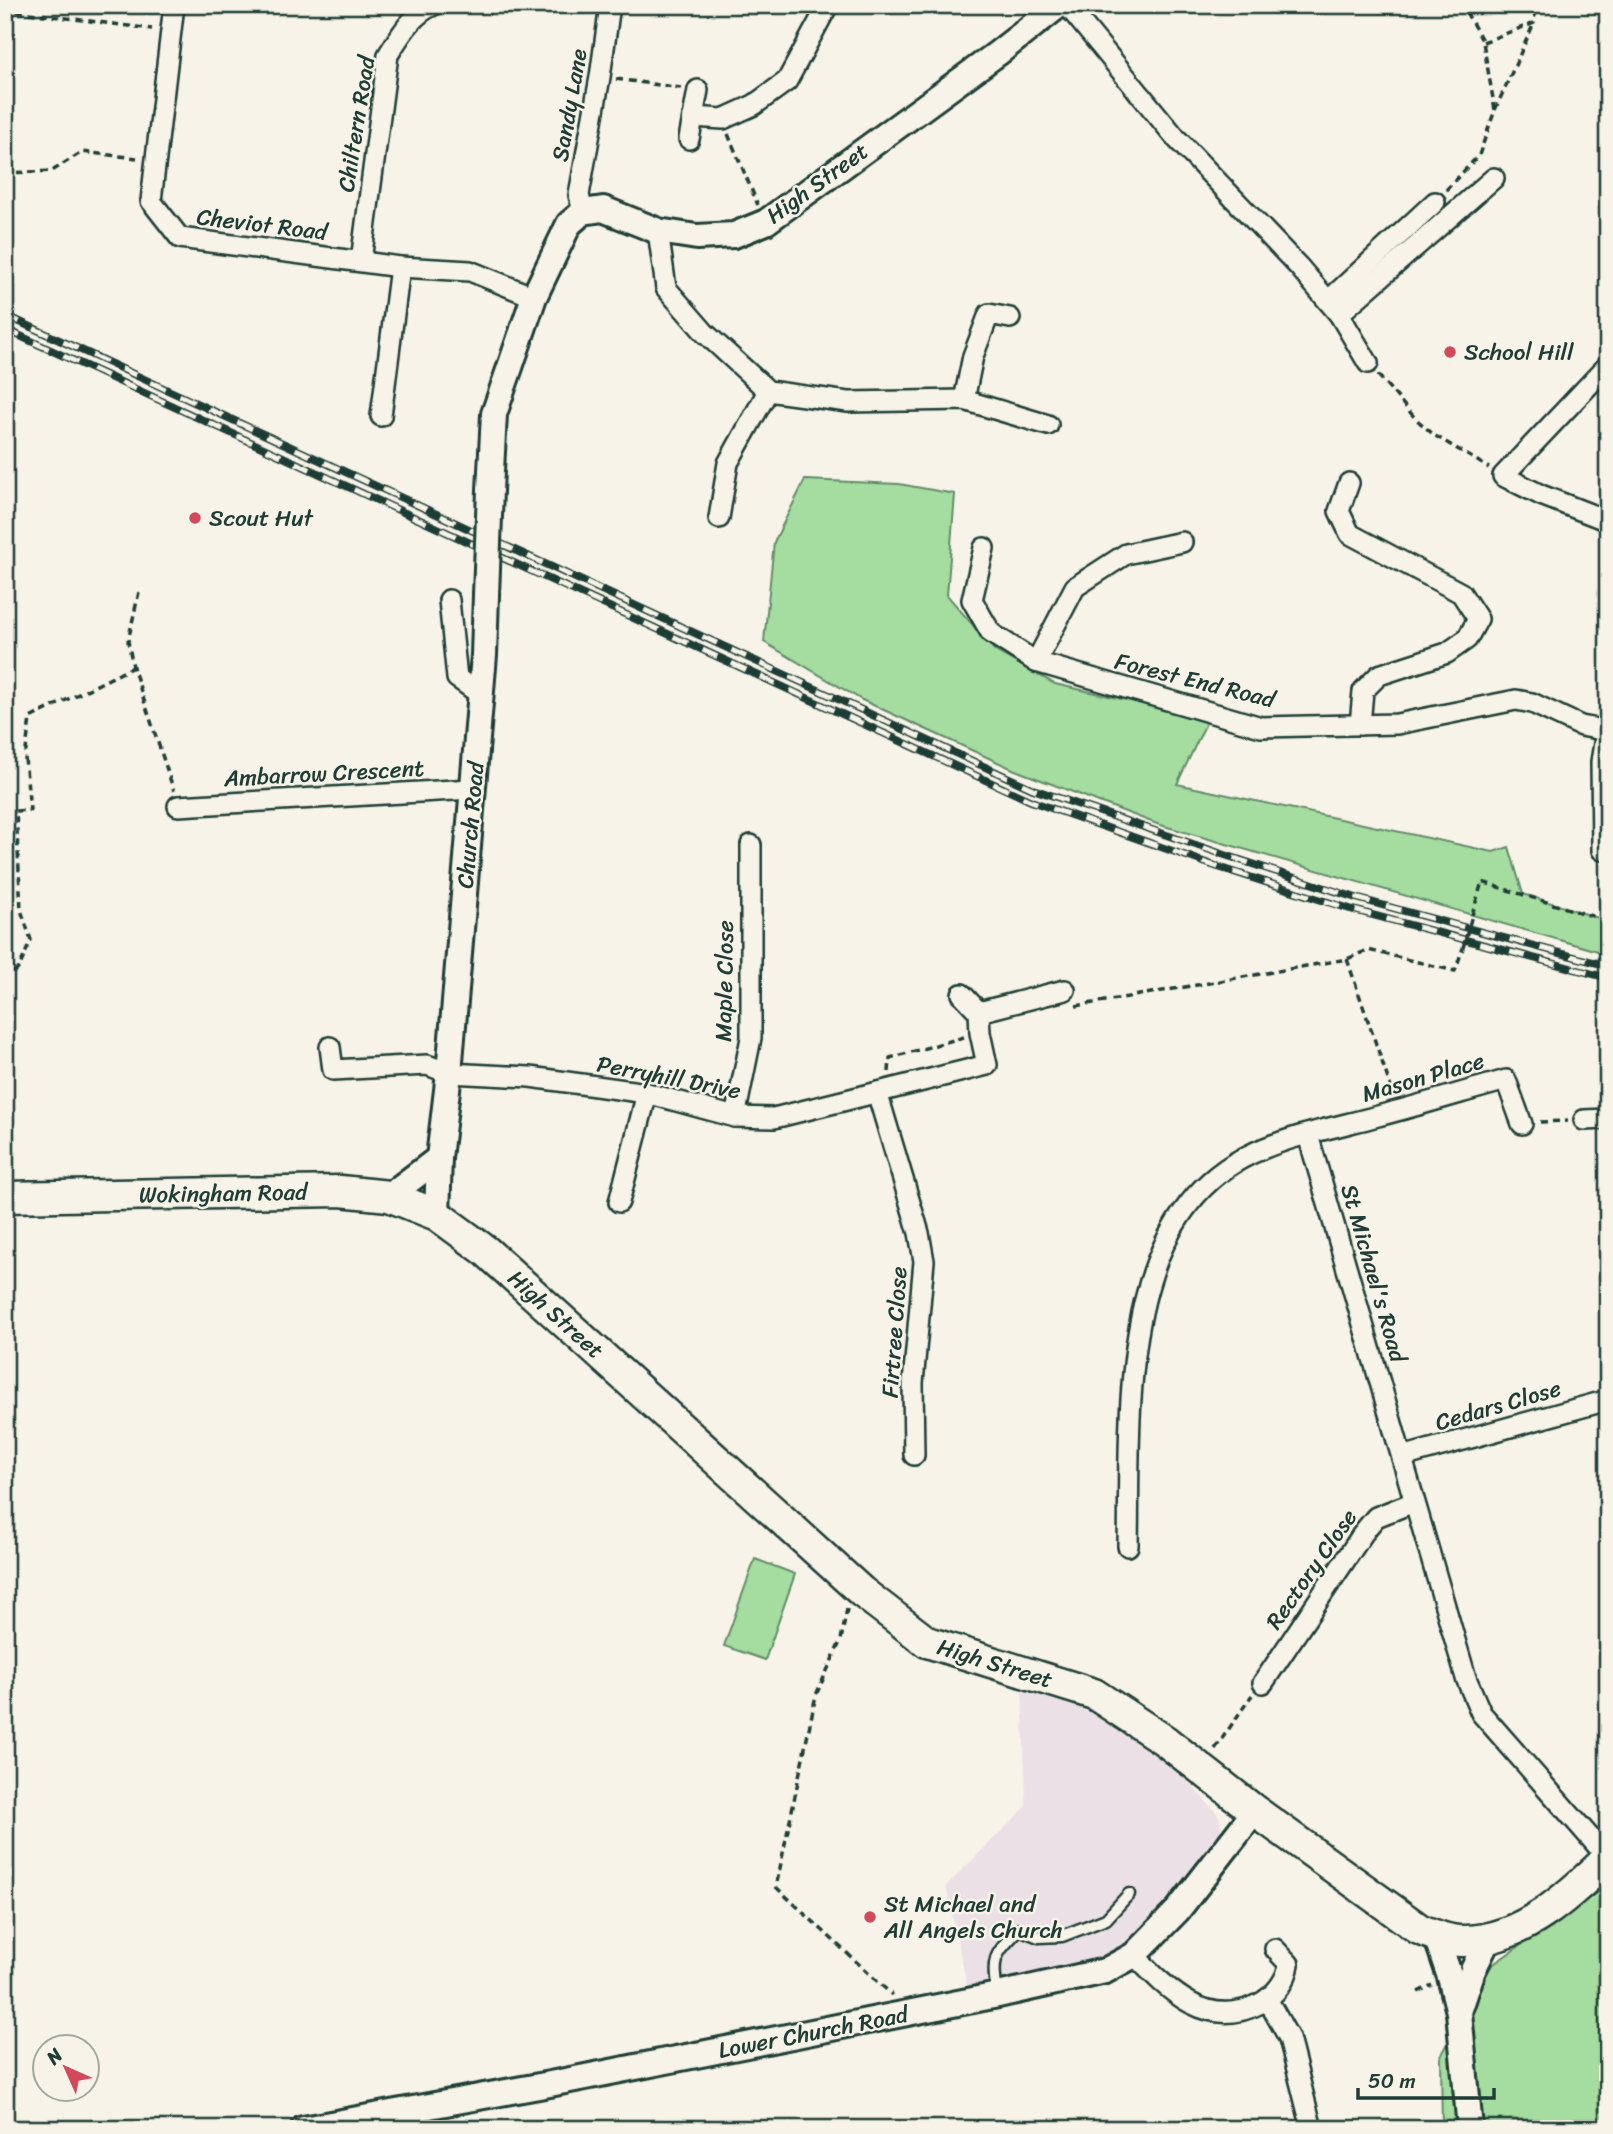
<svg xmlns="http://www.w3.org/2000/svg" width="1613" height="2134" viewBox="0 0 1613 2134" font-family="Sriracha,sans-serif">
<style>
.built{fill:#eae0e6}
.green{fill:#a5dca0;stroke:#628c6a;stroke-width:2}
.lines{fill:none;stroke-linecap:round;stroke-linejoin:round}
.service-casing{stroke:#1f3d34;stroke-width:15}
.minor-casing{stroke:#1f3d34;stroke-width:24}
.tertiary-casing{stroke:#1f3d34;stroke-width:30}
.primary-casing{stroke:#1f3d34;stroke-width:35}
.path{stroke:#1f3d34;stroke-width:3.5;stroke-dasharray:7 5;stroke-linecap:butt}
.service{stroke:#f7f3e8;stroke-width:10}
.minor{stroke:#f7f3e8;stroke-width:19}
.tertiary{stroke:#f7f3e8;stroke-width:24}
.primary{stroke:#f7f3e8;stroke-width:30}
.rail-casing{stroke:#1f3d34;stroke-width:8}
.rail{stroke:#f7f3e8;stroke-width:5;stroke-dasharray:16;stroke-linecap:butt}
.tertiary-bridge-casing{stroke:#1f3d34;stroke-width:30;stroke-linecap:butt}
.path-bridge{stroke:#1f3d34;stroke-width:3.5;stroke-dasharray:7 5;stroke-linecap:butt}
.tertiary-bridge{stroke:#f7f3e8;stroke-width:24}
.poi-dot{fill:#d1495b;stroke:#f7f3e8;stroke-width:2.5}
.labels{text-anchor:middle;stroke-width:5;stroke-linejoin:round;paint-order:stroke}
.street-label{font-size:23px;fill:#1f3d34;stroke:#f7f3e8}
.poi-label{font-size:23px;fill:#1f3d34;stroke:#f7f3e8;text-anchor:start}
</style>
<rect width="100%" height="100%" fill="#f7f3e8"/>
<filter id="ink" filterUnits="userSpaceOnUse"><feTurbulence type="fractalNoise" baseFrequency=".0143" numOctaves="2"/><feDisplacementMap in="SourceGraphic" scale="14" xChannelSelector="R" yChannelSelector="G"/><feConvolveMatrix kernelMatrix="1 2 1 2 8 2 1 2 1" color-interpolation-filters="sRGB"/></filter>
<g filter="url(#ink)">
<polygon class="built" points="1022,1683 1089,1704 1159,1750 1214,1810 1220,1818 1221,1829 1216,1841 1167,1904 1132,1942 1111,1954 1087,1963 968,1990 946,1886 1026,1807"/>
<g class="green">
<polygon points="805,480 899,484 955,494 947,595 995,651 1055,684 1176,711 1207,721 1177,784 1493,852 1509,847 1523,894 1608,921 1608,954 1157,824 1015,770 862,700 764,642 774,542"/>
<polygon points="755,1559 795,1574 765,1660 724,1646"/>
<polygon points="1601,1890 1608,1895 1608,2129 1442,2129 1441,2056 1492,1965"/>
</g>
<g class="lines">
<g class="service-casing">
<path id="service" d="M997 1995C992 1956 993 1957 1019 1929L1039 1937 1062 1936 1106 1919 1129 1894"/>
</g>
<g class="minor-casing">
<g id="minor">
<polyline points="174,5 151,201 180,238 400,267 470,271 534,297"/>
<polyline points="1067,5 1176,138 1299,267 1328,301 1339,314 1368,363"/>
<polyline points="693,117 723,119 754,105 787,81 828,5"/>
<polyline points="689,139 698,90"/>
<polyline points="583,212 579,195 600,77 610,5"/>
<polyline points="658,231 666,288 705,333 768,391 848,402 964,400 1048,425"/>
<path d="M361 261 388 55C400 36 412 14 434 5"/>
<polyline points="1328,301 1435,202"/>
<polyline points="1339,314 1494,178"/>
<polyline points="1608,365 1503,476 1541,495 1608,521"/>
<polyline points="964,400 973,356 989,314 1010,318"/>
<polyline points="381,416 400,267"/>
<polyline points="1349,483 1339,511 1350,534 1461,593 1478,619 1467,639 1447,653 1379,675 1363,691 1360,725"/>
<polyline points="719,518 728,463 768,391"/>
<polyline points="984,548 972,600 991,633 1036,662 1261,727 1397,724 1516,700 1532,703 1581,726 1608,731"/>
<polyline points="449,600 457,678 481,695"/>
<polyline points="1036,662 1075,587 1126,554 1182,542"/>
<polyline points="178,806 472,789"/>
<polyline points="1602,850 1601,762 1606,731"/>
<polyline points="979,1012 1065,990"/>
<polyline points="330,1047 333,1070 427,1065 449,1073 530,1077 647,1093 735,1117 774,1118 987,1065 980,1033 979,1012 962,994"/>
<polyline points="877,1092 919,1233 924,1261 913,1383 914,1455"/>
<polyline points="735,1117 751,1038 751,845"/>
<polyline points="1584,1120 1608,1119"/>
<polyline points="1308,1135 1466,1678 1481,1713 1608,1858"/>
<polyline points="619,1202 647,1093"/>
<polyline points="1402,1457 1608,1400"/>
<path d="M1128 1546C1131 1419 1114 1219 1251 1154 1291 1135 1337 1127 1378 1116 1421 1105 1463 1092 1506 1080L1522 1124"/>
<polyline points="1263,1683 1366,1529 1376,1517 1414,1502"/>
<path d="M1134 1955C1170 1992 1208 2031 1261 2003 1275 1995 1287 1980 1289 1964L1275 1949"/>
<polyline points="1267,1999 1289,2038 1312,2129"/>
</g>
</g>
<g class="tertiary-casing">
<g id="tertiary">
<polyline points="490,490 494,414 534,297 569,224 583,212 603,209 658,231 697,237 734,235 766,222 998,53 1059,5"/>
<polyline points="389,1196 439,1158"/>
<polyline points="437,1215 439,1158 449,1073 484,655 486,595"/>
<polyline points="1436,1936 1450,1977 1459,2012 1470,2129"/>
<polyline points="1459,2012 1473,1970 1488,1939"/>
<polyline points="303,2129 550,2084 998,1995 1105,1971 1134,1955 1178,1910 1255,1811"/>
</g>
</g>
<g class="primary-casing">
<path id="primary" d="M5 1197 340 1191 389 1196 437 1215 486 1251 862 1592 927 1642 1094 1694 1164 1740 1255 1811 1419 1929C1433 1935 1450 1942 1465 1941 1522 1940 1569 1896 1608 1858"/>
</g>
<g class="path">
<polyline points="5,10 152,29"/>
<polyline points="1483,42 1534,23 1536,5"/>
<polyline points="616,79 681,88"/>
<polyline points="1495,110 1534,23"/>
<polyline points="728,134 758,205"/>
<polyline points="5,173 52,171 82,152 137,158"/>
<polyline points="1446,190 1479,155 1495,110 1483,42 1462,5"/>
<polyline points="1378,375 1415,418 1434,435 1489,468"/>
<polyline points="139,592 128,641 133,667 174,791"/>
<polyline points="1472,915 1482,882 1608,921"/>
<polyline points="1347,959 1391,1088 1387,1096"/>
<polyline points="5,981 19,968 31,940 21,910 16,811 30,810 25,758 30,718 133,667"/>
<polyline points="1076,1006 1347,959 1368,950 1455,971 1463,948"/>
<polyline points="889,1072 890,1058 964,1037"/>
<polyline points="1540,1122 1568,1121"/>
<polyline points="847,1609 841,1640 816,1695 776,1887 892,1995"/>
<polyline points="1215,1749 1252,1695"/>
<polyline points="1418,1992 1432,1985"/>
</g>
<use href="#service" class="service"/>
<use href="#minor" class="minor"/>
<use href="#tertiary" class="tertiary"/>
<use href="#primary" class="primary"/>
<g class="rail-casing">
<g id="rail">
<polyline points="5,315 1033,789 1219,853 1356,898 1608,966"/>
<polyline points="5,329 1031,801 1212,865 1350,909 1608,978"/>
</g>
</g>
<use href="#rail" class="rail"/>
<g class="tertiary-bridge-casing">
<polyline id="tertiary-bridge" points="486,595 490,490"/>
</g>
<polyline class="path-bridge" points="1463,948 1472,915"/>
<use href="#tertiary-bridge" class="tertiary-bridge"/>
</g>
</g>
<g class="poi-dot">
<circle cx="1450" cy="352" r="7"/>
<circle cx="195" cy="518" r="7"/>
<circle cx="870" cy="1917" r="7"/>
</g>
<g class="labels">
<g class="street-label">
<text transform="translate(569 105) rotate(-80)" y="8">Sandy Lane</text>
<text transform="translate(356 124) rotate(-81)" y="8">Chiltern Road</text>
<text transform="translate(817 183) rotate(-36)" y="8">High Street</text>
<text transform="translate(262 224) rotate(7)" y="8">Cheviot Road</text>
<text transform="translate(1195 680) rotate(14)" y="8">Forest End Road</text>
<text transform="translate(324 773) rotate(-3)" y="8">Ambarrow Crescent</text>
<text transform="translate(470 825) rotate(-85)" y="8">Church Road</text>
<text transform="translate(724 981) rotate(-89)" y="8">Maple Close</text>
<text transform="translate(669 1077) rotate(11)" y="8">Perryhill Drive</text>
<text transform="translate(1423 1077) rotate(-16)" y="8">Mason Place</text>
<text transform="translate(223 1193) rotate(-1)" y="8">Wokingham Road</text>
<text transform="translate(1374 1273) rotate(74)" y="8">St Michael's Road</text>
<text transform="translate(556 1314) rotate(42)" y="8">High Street</text>
<text transform="translate(894 1332) rotate(-86)" y="8">Firtree Close</text>
<text transform="translate(1498 1405) rotate(-16)" y="8">Cedars Close</text>
<text transform="translate(1311 1569) rotate(-55)" y="8">Rectory Close</text>
<text transform="translate(995 1663) rotate(17)" y="8">High Street</text>
<text transform="translate(813 2032) rotate(-11)" y="8">Lower Church Road</text>
</g>
<g class="poi-label">
<text x="1464" y="360">School Hill</text>
<text x="209" y="526">Scout Hut</text>
<text x="884" y="1912">St Michael and<tspan x="884" dy="26">All Angels Church</tspan></text>
</g>
</g>
<rect width="1613" height="2134" fill="none" stroke="#f7f3e8" stroke-width="28"/>
<rect x="14" y="14" width="1585" height="2106" fill="none" stroke="#1f3d34" stroke-width="2.5" filter="url(#ink)"/>
<g transform="translate(66 2068) rotate(315)"><circle r="33" fill="#f7f3e8" stroke="#a1aaa0" stroke-width="2"/>
<path d="M0-5L12 26L0 18L-12 26Z" fill="#d1495b"/>
<text y="-10" font-size="19" font-weight="bold" text-anchor="middle" fill="#1f3d34">N</text>
</g>
<path d="M1358 2088v10h136v-10" fill="none" stroke="#1f3d34" stroke-width="3.5"/>
<text x="1368" y="2088" font-size="21" fill="#1f3d34" stroke="#f7f3e8" stroke-width="5" paint-order="stroke">50 m</text>
</svg>
